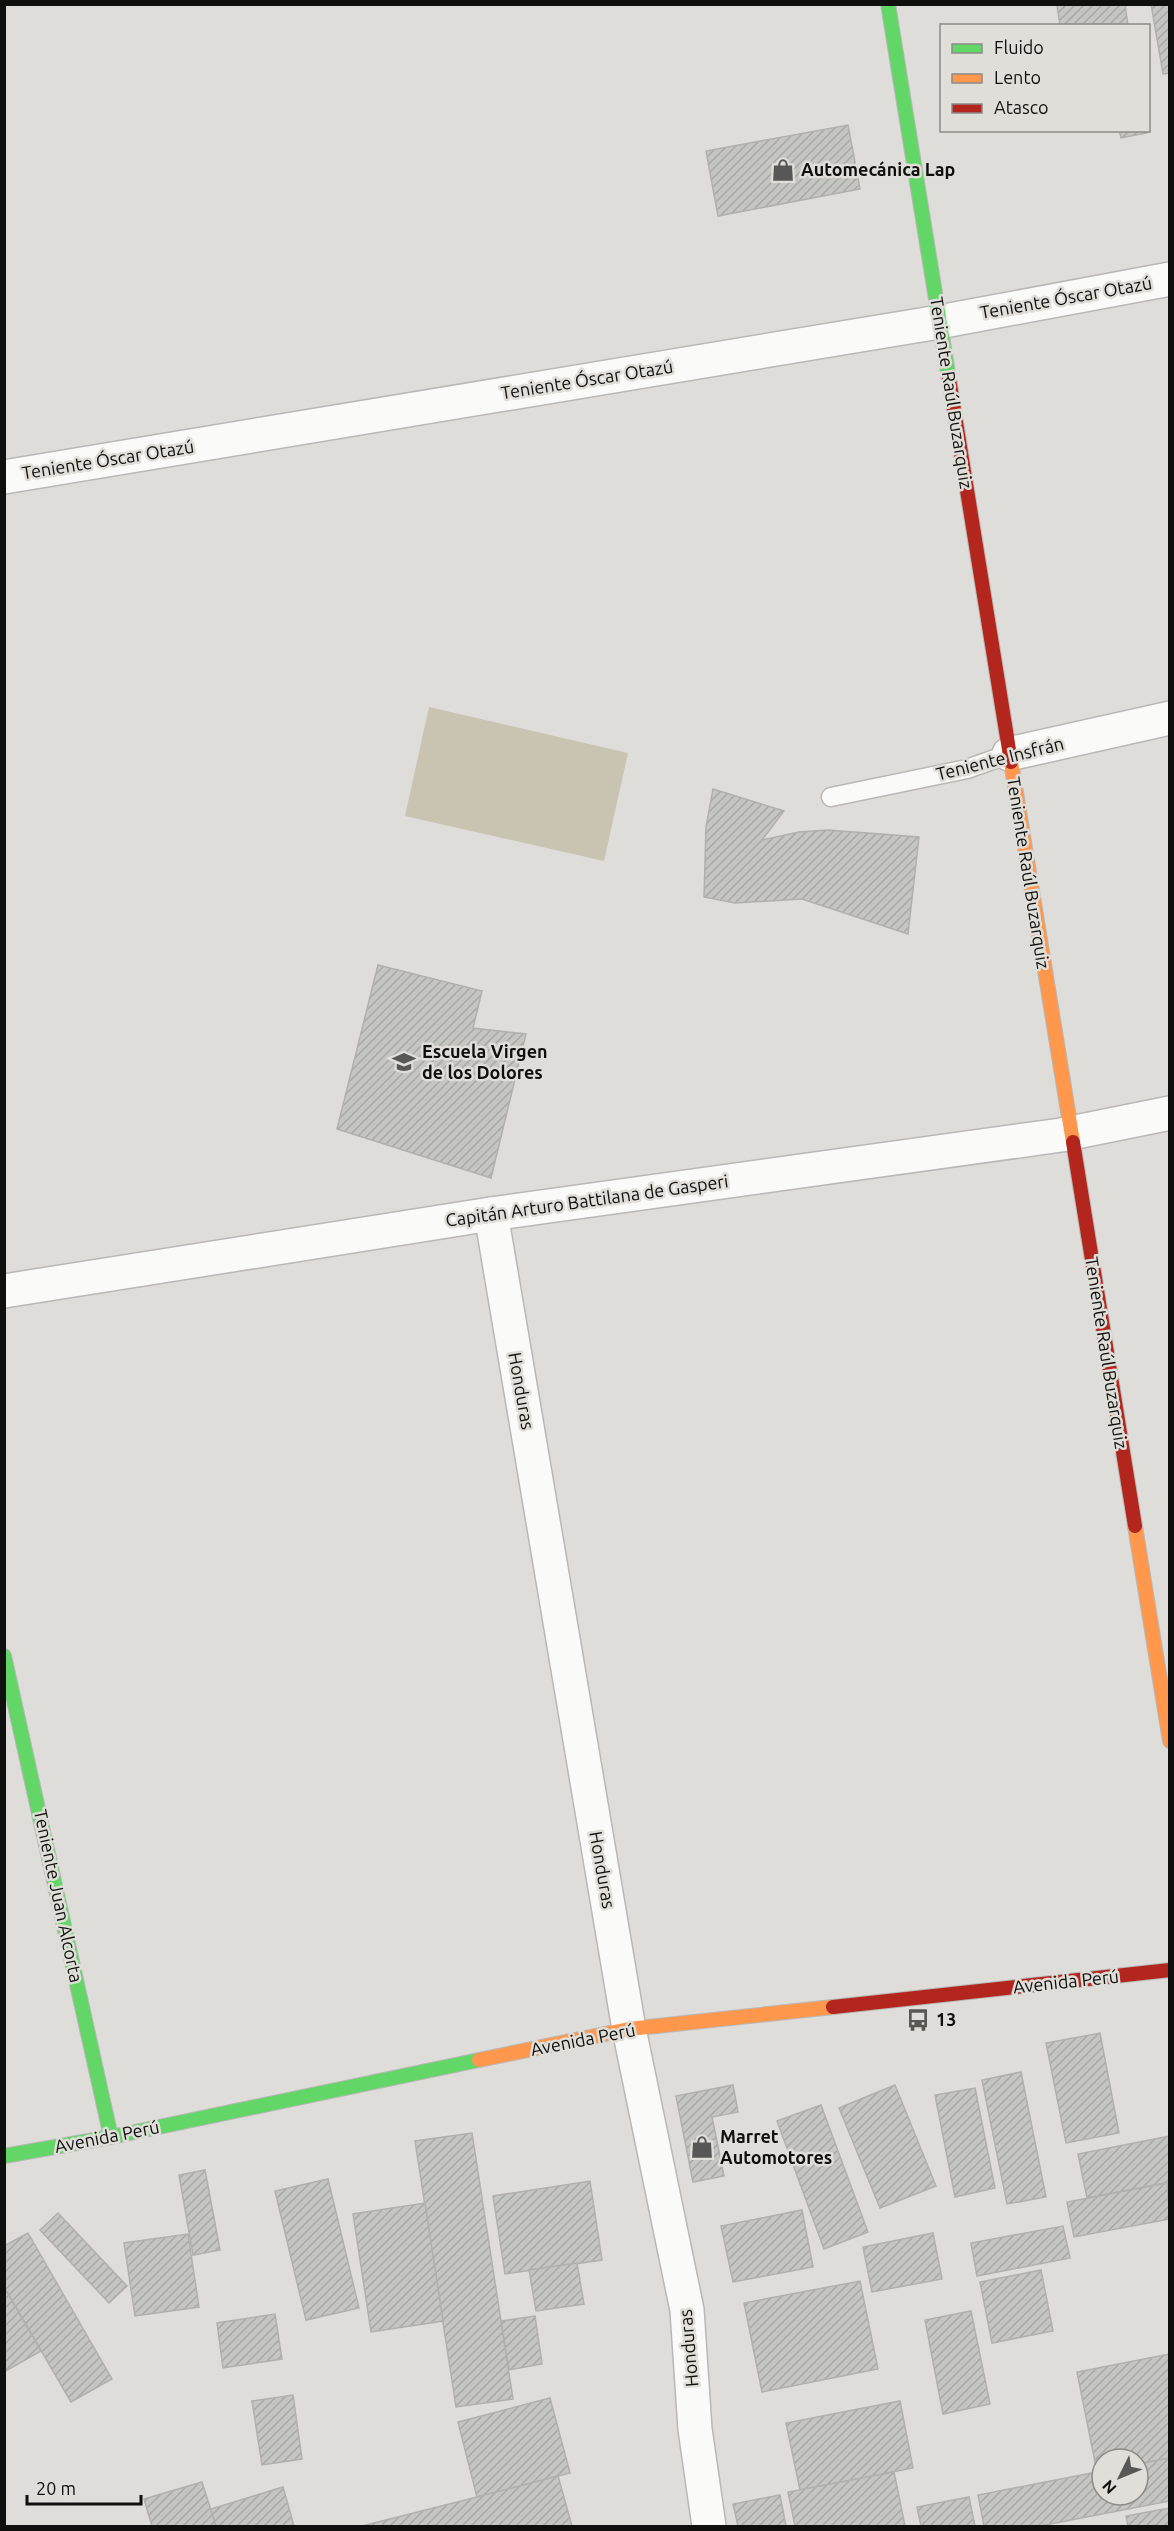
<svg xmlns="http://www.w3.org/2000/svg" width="1174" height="2531" viewBox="0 0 1174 2531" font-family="Ubuntu,sans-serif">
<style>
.park{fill:#c9c4b1}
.building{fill:url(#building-hatch);stroke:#b1b0ae;stroke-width:1.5}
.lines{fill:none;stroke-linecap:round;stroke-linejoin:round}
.lane-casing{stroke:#b9b8b6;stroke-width:21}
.street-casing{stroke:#b9b8b6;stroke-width:36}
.fast-casing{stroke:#b9b8b6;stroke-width:16}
.slow-casing{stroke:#b9b8b6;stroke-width:16}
.jam-casing{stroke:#b9b8b6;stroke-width:16}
.lane{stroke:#fafaf9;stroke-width:18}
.street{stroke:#fafaf9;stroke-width:33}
.fast{stroke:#63d668;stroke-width:14}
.slow{stroke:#ff974d;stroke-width:14}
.jam{stroke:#b3261e;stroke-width:14}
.labels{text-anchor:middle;stroke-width:5;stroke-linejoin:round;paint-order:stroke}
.poi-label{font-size:18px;font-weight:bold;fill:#0f0f0d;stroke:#e0ded8;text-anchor:start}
.street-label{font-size:18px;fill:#0f0f0d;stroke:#e0ded8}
</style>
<defs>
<pattern id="building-hatch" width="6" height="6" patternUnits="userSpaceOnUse" patternTransform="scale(1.5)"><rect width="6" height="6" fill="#c5c5c2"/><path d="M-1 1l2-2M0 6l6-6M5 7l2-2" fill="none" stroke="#a8a8a6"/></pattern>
</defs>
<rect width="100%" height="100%" fill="#deddda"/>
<polygon class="park" points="429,707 628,753 604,861 405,816"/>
<g class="building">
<polygon points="1060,4 1125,4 1128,26 1060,26 1057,5"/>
<polygon points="1151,4 1170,4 1170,73 1163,74"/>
<polygon points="848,125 860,189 718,216 706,151"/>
<polygon points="1119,130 1147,130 1147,133 1121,138"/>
<polygon points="713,789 784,811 762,840 799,832 828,830 919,837 908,934 802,899 735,903 704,897 706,827"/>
<polygon points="378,965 482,991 473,1028 526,1034 491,1178 337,1129"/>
<polygon points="1100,2033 1119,2133 1066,2143 1046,2043"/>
<polygon points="1021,2072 1046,2197 1007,2204 982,2080"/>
<polygon points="733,2085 738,2112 712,2117 724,2176 693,2182 676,2096"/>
<polygon points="895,2085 936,2186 880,2208 839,2108"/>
<polygon points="975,2088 995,2188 955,2197 935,2095"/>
<polygon points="821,2105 868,2232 824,2249 777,2121"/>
<polygon points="472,2133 513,2399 456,2407 415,2141"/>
<polygon points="1170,2136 1170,2182 1087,2198 1078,2154"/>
<polygon points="205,2170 220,2250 193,2255 179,2175"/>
<polygon points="328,2179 359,2308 306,2320 275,2191"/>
<polygon points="590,2181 602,2260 505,2274 493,2196"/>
<polygon points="1167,2183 1170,2219 1074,2237 1067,2202"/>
<polygon points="425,2203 443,2321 371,2332 353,2214"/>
<polygon points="802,2210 813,2267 733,2282 721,2226"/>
<polygon points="58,2213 127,2286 109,2303 40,2230"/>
<polygon points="1063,2226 1070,2258 977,2276 971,2243"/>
<polygon points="28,2233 112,2379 71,2402 4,2287 4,2246"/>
<polygon points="933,2233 942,2279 872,2292 863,2247"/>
<polygon points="188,2234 199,2307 135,2316 124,2243"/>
<polygon points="577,2263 584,2304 536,2311 529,2270"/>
<polygon points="1041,2270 1053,2331 992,2343 980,2282"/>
<polygon points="860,2281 878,2369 762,2392 744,2303"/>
<polygon points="4,2287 41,2351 4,2372"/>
<polygon points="971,2311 990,2404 943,2414 925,2320"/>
<polygon points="275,2314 282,2359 223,2368 217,2323"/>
<polygon points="535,2316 542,2364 509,2370 501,2321"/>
<polygon points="1170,2354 1170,2458 1138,2464 1138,2459 1102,2459 1102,2471 1097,2472 1077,2372"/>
<polygon points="293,2395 302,2459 262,2465 252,2401"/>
<polygon points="550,2398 570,2473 477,2497 458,2422"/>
<polygon points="900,2401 913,2468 800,2490 786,2423"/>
<polygon points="1170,2458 1170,2501 1040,2526 984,2526 978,2495 1102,2471 1102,2495 1138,2495 1138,2464"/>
<polygon points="894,2472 905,2526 795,2526 788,2492"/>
<polygon points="558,2476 572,2526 362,2526 477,2497"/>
<polygon points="202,2482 216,2526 152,2526 144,2499"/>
<polygon points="283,2487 294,2526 216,2526 211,2509"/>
<polygon points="780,2495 786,2526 738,2526 733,2504"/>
<polygon points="969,2497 975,2526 921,2526 917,2507"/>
<polygon points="1170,2508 1170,2526 1128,2526 1126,2516"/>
</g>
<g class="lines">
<g class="lane-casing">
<polyline id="lane" points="831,797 967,769 1009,754"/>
</g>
<g class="street-casing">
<g id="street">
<polyline points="4,477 939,322 1170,279"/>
<polyline points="1009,754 1170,718"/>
<polyline points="491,1214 629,2029 687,2310 695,2429 709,2526"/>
<polyline points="4,1291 491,1214 1061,1135 1170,1113"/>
</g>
</g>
<g class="fast-casing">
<g id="fast">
<polyline points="888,4 949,379"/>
<polyline points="4,1656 111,2137"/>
<polyline points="4,2156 111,2137 479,2060"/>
</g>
</g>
<g class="slow-casing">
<g id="slow">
<polyline points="1011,762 1073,1142"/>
<polyline points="1135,1526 1170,1741"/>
<polyline points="479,2060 629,2029 833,2007"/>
</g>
</g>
<g class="jam-casing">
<g id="jam">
<polyline points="949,379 1011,762"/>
<polyline points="1073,1142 1135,1526"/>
<polyline points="833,2007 1170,1970"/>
</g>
</g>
<use href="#lane" class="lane"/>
<use href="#street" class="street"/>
<use href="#fast" class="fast"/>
<use href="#slow" class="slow"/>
<use href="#jam" class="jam"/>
</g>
<defs>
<g id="shop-bare" transform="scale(1.8)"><path d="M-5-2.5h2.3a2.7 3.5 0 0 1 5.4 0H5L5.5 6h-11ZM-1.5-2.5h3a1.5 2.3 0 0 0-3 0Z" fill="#575755" stroke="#e0ded8" stroke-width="2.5" paint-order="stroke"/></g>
<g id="school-bare" transform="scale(1.8)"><path d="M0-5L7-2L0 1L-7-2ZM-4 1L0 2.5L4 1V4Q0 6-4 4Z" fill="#575755" stroke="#e0ded8" stroke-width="2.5" paint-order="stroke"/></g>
<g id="bus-bare" transform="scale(1.8)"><path d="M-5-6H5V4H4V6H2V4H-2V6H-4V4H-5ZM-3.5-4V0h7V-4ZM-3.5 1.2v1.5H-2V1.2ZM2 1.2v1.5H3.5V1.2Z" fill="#575755" stroke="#e0ded8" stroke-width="2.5" paint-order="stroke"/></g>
</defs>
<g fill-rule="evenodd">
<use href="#shop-bare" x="783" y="170"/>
<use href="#school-bare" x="404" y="1062"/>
<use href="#bus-bare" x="918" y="2020"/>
<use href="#shop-bare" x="702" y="2147"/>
</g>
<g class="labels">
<g class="poi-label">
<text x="801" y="176">Automecánica Lap</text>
<text x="422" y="1058">Escuela Virgen<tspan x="422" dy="21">de los Dolores</tspan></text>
<text x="936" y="2026">13</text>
<text x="720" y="2143">Marret<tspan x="720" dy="21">Automotores</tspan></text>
</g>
<g class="street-label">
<text transform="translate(1066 298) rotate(-10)" y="6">Teniente Óscar Otazú</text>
<text transform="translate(587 380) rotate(-9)" y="6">Teniente Óscar Otazú</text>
<text transform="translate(951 393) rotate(81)" y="6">Teniente Raúl Buzarquiz</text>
<text transform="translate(108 460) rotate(-9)" y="6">Teniente Óscar Otazú</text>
<text transform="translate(1000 759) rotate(-14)" y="6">Teniente Insfrán</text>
<text transform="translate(1028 873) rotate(81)" y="6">Teniente Raúl Buzarquiz</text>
<text transform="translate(587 1201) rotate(-8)" y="6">Capitán Arturo Battilana de Gasperi</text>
<text transform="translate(1106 1353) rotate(81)" y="6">Teniente Raúl Buzarquiz</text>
<text transform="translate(521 1391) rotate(80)" y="6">Honduras</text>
<text transform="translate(602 1870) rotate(80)" y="6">Honduras</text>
<text transform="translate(58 1896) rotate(78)" y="6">Teniente Juan Alcorta</text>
<text transform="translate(1066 1982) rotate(-6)" y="6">Avenida Perú</text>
<text transform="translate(583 2040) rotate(-11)" y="6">Avenida Perú</text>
<text transform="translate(107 2137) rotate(-11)" y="6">Avenida Perú</text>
<text transform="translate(689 2348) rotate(-95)" y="6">Honduras</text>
</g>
</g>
<rect width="1174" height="2531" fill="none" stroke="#0f0f0d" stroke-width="12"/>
<rect x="940" y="24" width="210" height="108" fill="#e0ded8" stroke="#8c8b87" stroke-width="1.5"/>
<rect x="952" y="44" width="30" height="9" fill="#63d668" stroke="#8c8b87" stroke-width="1.5"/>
<text x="994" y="54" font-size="18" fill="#0f0f0d">Fluido</text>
<rect x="952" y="74" width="30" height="9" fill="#ff974d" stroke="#8c8b87" stroke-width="1.5"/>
<text x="994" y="84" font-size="18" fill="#0f0f0d">Lento</text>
<rect x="952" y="104" width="30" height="9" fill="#b3261e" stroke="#8c8b87" stroke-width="1.5"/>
<text x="994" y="114" font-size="18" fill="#0f0f0d">Atasco</text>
<g transform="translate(1120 2477) rotate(227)"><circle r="28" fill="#e0ded8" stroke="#8c8b87" stroke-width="1.5"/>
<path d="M0-4.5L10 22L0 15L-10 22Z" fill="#575755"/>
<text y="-9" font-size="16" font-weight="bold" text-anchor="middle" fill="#0f0f0d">N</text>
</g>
<path d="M27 2495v9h114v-9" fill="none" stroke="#0f0f0d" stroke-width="3"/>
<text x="36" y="2495" font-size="18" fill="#0f0f0d" stroke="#e0ded8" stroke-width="4.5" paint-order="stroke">20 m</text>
</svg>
